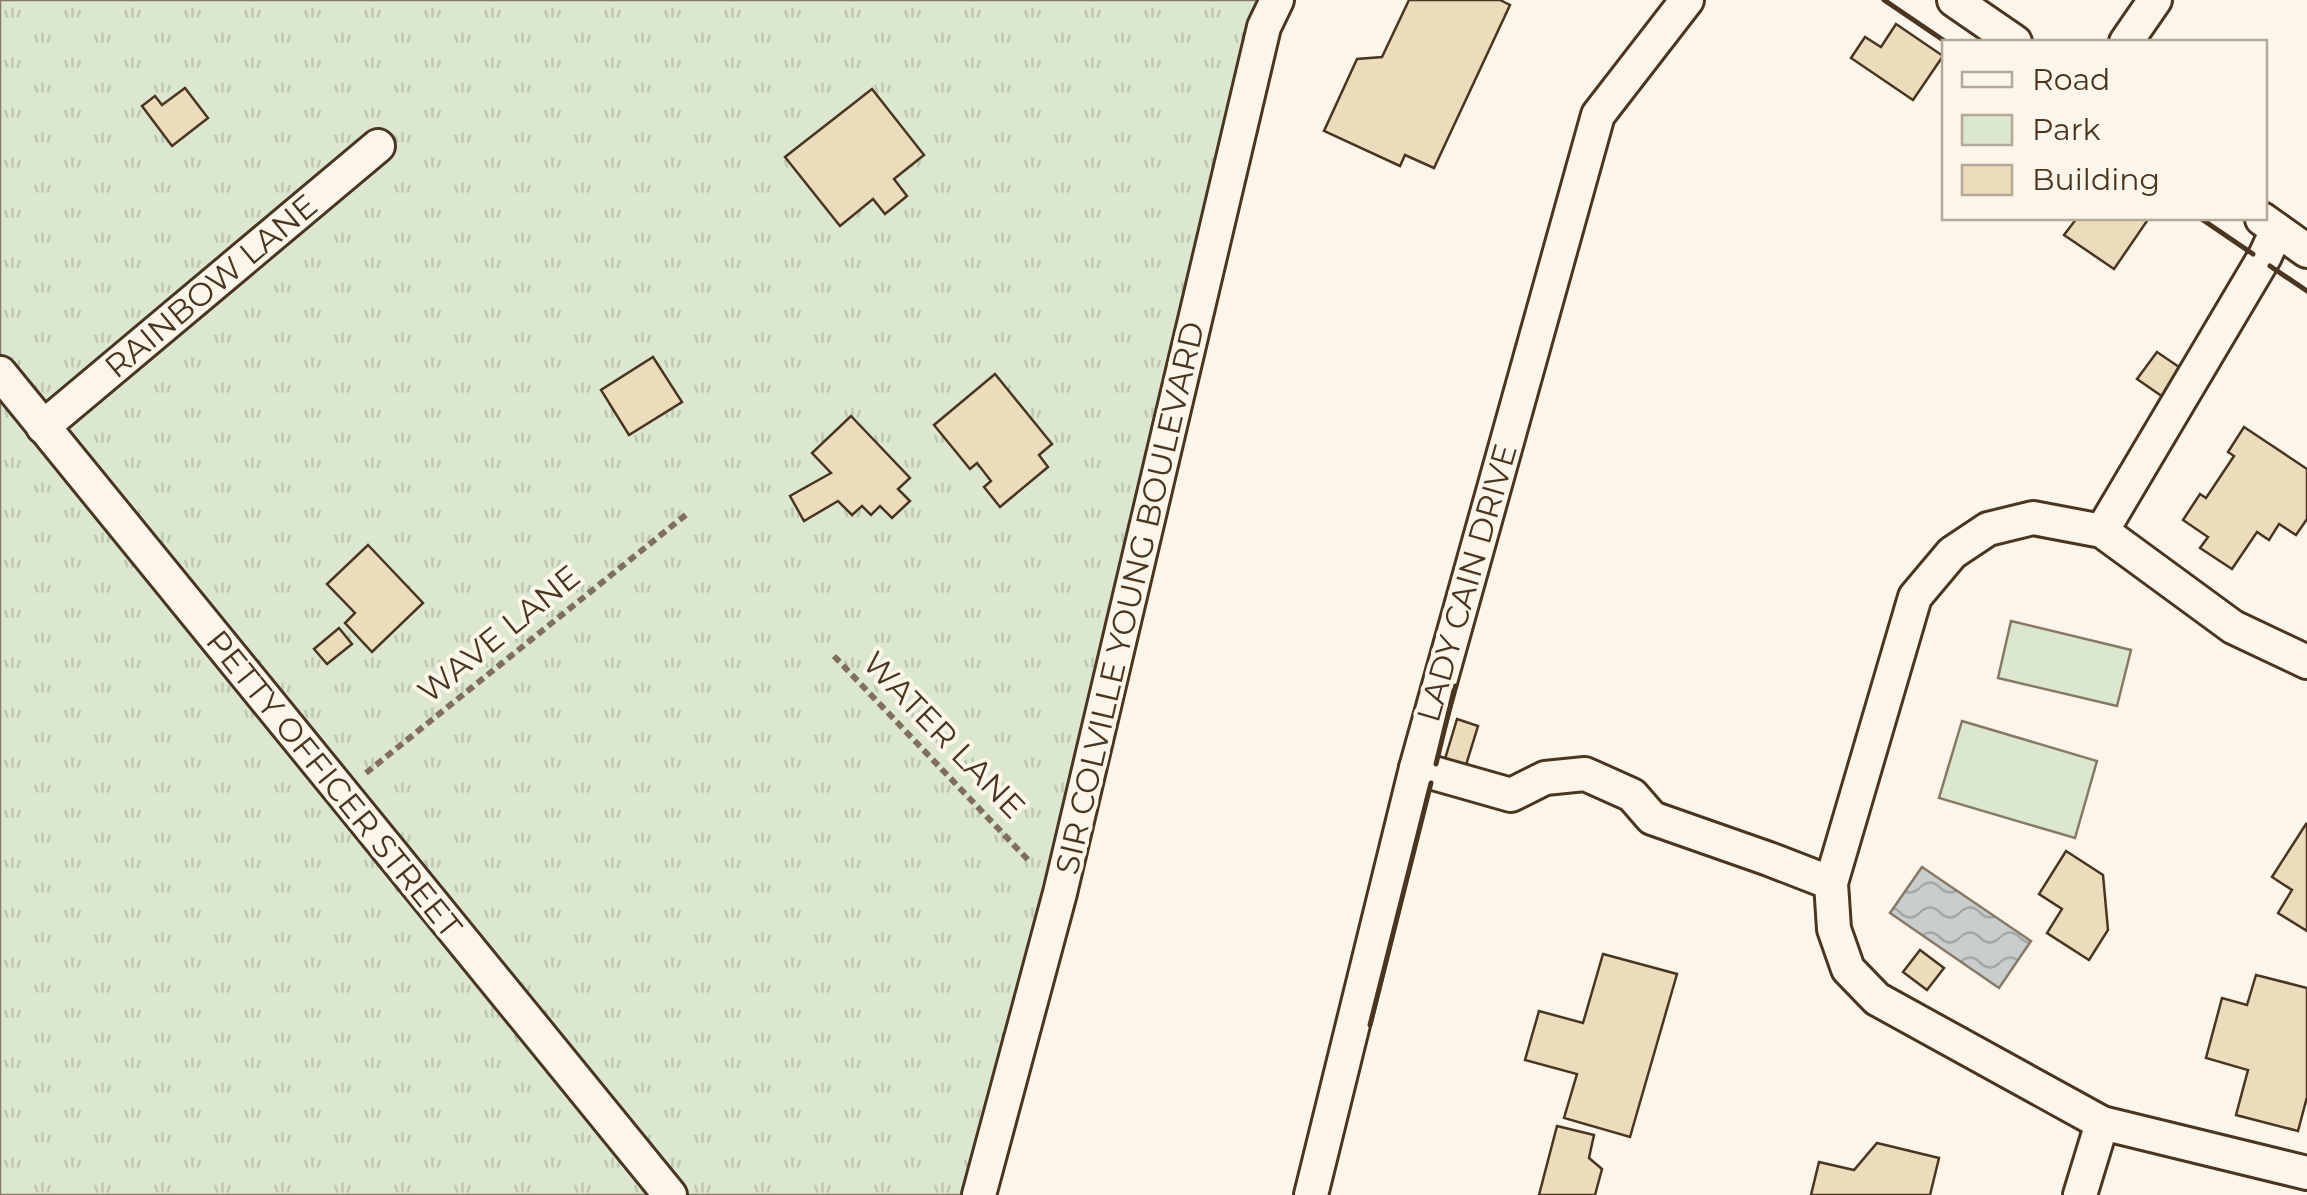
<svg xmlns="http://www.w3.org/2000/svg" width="2307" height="1195" viewBox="0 0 2307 1195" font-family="Montserrat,sans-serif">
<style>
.grass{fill:url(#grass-tufts);stroke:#887966;stroke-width:2.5}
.park{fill:#dce7d0;stroke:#887966;stroke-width:2.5}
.water{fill:url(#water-waves);stroke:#887966;stroke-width:2.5}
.building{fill:#ecdcbc;stroke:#4a3520;stroke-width:2.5}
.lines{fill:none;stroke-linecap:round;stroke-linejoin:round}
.minor-casing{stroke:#4a3520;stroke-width:38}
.path{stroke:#7f6f5c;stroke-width:6;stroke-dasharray:8 5;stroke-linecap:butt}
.minor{stroke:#fbf6e9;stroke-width:32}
.wall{stroke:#4a3520;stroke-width:5}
.labels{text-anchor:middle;stroke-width:8;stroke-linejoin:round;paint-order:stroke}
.street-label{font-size:32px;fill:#4a3520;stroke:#fbf6e9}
</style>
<defs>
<pattern id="grass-tufts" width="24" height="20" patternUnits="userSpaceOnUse" patternTransform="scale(2.5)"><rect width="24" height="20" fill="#dce7d0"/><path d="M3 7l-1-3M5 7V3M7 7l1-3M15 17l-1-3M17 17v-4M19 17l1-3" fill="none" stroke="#bec7b2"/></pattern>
<pattern id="water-waves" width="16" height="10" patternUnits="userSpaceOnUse" patternTransform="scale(2.5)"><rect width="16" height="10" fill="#c9cecd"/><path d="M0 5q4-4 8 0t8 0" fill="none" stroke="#a5a8a6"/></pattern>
</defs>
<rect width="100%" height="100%" fill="#fbf6e9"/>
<polygon class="grass" points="0,0 1277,0 974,1195 0,1195"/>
<g class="park">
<polygon points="2011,621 2131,650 2117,706 1998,678"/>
<polygon points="1962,721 2097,761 2075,838 1939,798"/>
</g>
<polygon class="water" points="1922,867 2031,941 1999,988 1890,913"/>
<g class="building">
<polygon points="1409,0 1500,0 1510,5 1434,168 1405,155 1400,166 1324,131 1357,59 1382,57"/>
<polygon points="1896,24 1943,56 1913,100 1851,58 1865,37 1881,47"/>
<polygon points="185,88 208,118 172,146 142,106 155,96 162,105"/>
<polygon points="872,89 924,155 894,179 907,196 885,214 873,199 840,226 785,157"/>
<polygon points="2077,218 2142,218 2147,221 2114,269 2064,235"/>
<polygon points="2157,352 2182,369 2163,397 2137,379"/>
<polygon points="653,357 682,402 629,435 601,390"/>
<polygon points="995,374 1052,444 1039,455 1048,467 1000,507 984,487 991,481 977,463 970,469 934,425"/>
<polygon points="851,416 910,478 898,489 910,501 892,518 880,506 871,515 862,506 852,515 838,501 804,521 790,496 831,473 812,453"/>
<polygon points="2244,427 2307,469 2307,519 2296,535 2279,524 2269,540 2257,532 2232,569 2200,548 2208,537 2183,520 2200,494 2206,498 2234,456 2228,452"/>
<polygon points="368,545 423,603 372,652 345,623 355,613 327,584"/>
<polygon points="339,628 352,644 327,664 314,649"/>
<polygon points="1457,719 1478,726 1466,765 1445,759"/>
<polygon points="2306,824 2307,825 2307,931 2278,913 2292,890 2272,877"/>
<polygon points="2066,851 2103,875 2108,930 2089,960 2047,933 2062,909 2039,894"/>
<polygon points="1920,950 1944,968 1927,990 1903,972"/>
<polygon points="1603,954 1677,974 1630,1137 1564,1118 1577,1074 1525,1060 1539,1011 1583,1023"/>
<polygon points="2256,975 2307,988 2307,1097 2298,1131 2236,1115 2248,1070 2206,1058 2222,998 2247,1005"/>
<polygon points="1557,1126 1594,1135 1589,1158 1602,1169 1595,1195 1539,1195"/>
<polygon points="1877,1143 1939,1158 1930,1195 1811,1195 1819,1162 1854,1170"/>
</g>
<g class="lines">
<g class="minor-casing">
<g id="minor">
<polyline points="1954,0 2015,42"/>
<polyline points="2126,42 2155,0"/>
<polyline points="2262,219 2307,251"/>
<polyline points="0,373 670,1195"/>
<polyline points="43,427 378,146"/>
<polyline points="2102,531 2265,256 2277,230"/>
<polyline points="2307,662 2233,627 2102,531 2033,518 1988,529 1952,553 1915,597 1831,883 1834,929 1848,969 1877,999 2102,1123 2307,1173"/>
<polyline points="1416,768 1511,795 1545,778 1585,774 1632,795 1652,818 1769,859 1831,883"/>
<polyline points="979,1195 1060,893 1264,27 1277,0"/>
<polyline points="1311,1195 1416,768 1598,115 1687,0"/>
<polyline points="2080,1195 2102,1123"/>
</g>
</g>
<g class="path">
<polyline points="834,656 1031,863"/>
<polyline points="366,773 688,513"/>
</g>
<use href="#minor" class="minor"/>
<g class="wall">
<polyline points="1884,0 1946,42"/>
<polyline points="2200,218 2253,254"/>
<polyline points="2270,266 2307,291"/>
<polyline points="1436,764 1455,686"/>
<polyline points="1370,1025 1431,783"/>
</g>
</g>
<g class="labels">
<g class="street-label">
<text transform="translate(211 286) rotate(-40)" y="11">RAINBOW LANE</text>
<text transform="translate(1467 583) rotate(-74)" y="11">LADY CAIN DRIVE</text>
<text transform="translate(1130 598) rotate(-77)" y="11">SIR COLVILLE YOUNG BOULEVARD</text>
<text transform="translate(499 634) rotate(-39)" y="11">WAVE LANE</text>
<text transform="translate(944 735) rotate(46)" y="11">WATER LANE</text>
<text transform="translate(334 784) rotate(51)" y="11">PETTY OFFICER STREET</text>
</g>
</g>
<rect x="1942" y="40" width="325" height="180" fill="#fbf6e9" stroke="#b4a999" stroke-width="2.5"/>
<rect x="1962" y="72" width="50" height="15" fill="#fbf6e9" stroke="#b4a999" stroke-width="2.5"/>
<text x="2032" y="90" font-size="30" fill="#4a3520">Road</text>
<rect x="1962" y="115" width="50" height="30" fill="#dce7d0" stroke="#b4a999" stroke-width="2.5"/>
<text x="2032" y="140" font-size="30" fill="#4a3520">Park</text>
<rect x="1962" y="165" width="50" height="30" fill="#ecdcbc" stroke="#b4a999" stroke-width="2.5"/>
<text x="2032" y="190" font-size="30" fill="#4a3520">Building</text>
</svg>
